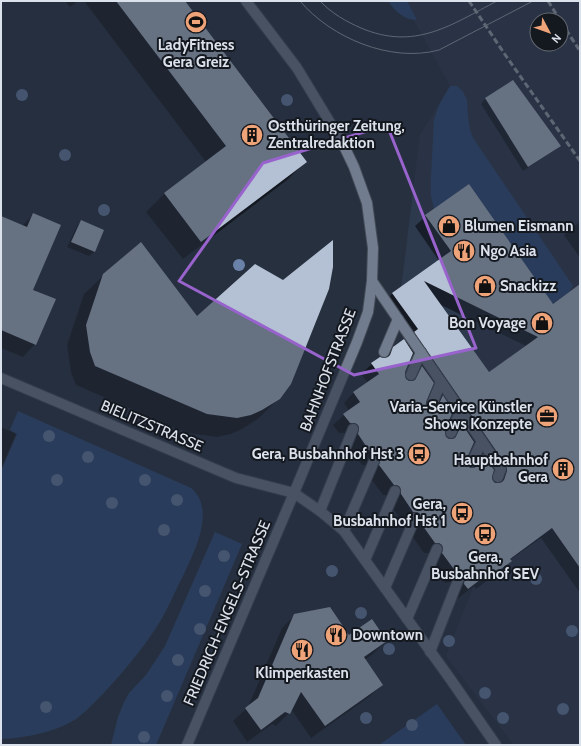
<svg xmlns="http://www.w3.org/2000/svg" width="581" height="746" viewBox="0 0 581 746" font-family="Cabin,sans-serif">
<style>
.built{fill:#2d394d;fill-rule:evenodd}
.green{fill:#2e4c7c}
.shadow{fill:#0007;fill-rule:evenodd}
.building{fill:#b4c0d3;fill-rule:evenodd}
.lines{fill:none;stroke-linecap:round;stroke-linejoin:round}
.service-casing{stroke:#454d59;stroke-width:12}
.minor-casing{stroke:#454d59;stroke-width:12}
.service{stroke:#717c8e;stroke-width:10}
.minor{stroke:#717c8e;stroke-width:10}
.tram{stroke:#a2a9b4;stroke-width:1}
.rail{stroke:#a2a9b4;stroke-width:3;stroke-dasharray:6 3;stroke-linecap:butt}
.tree{fill:#6b82a8}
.marked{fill:none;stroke:#9863cc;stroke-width:3;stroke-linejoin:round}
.labels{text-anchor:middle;stroke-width:4;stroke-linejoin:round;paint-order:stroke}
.poi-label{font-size:15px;font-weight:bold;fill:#dce2ec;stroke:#14181f;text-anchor:start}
.street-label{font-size:15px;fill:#dce2ec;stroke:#14181f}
</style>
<rect width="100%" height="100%" fill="#27303f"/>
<path class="built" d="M407 1H580V745H514L446 656 521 469 401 289 420 135 450 86 414 20H417ZM537 20H561V44H537Z"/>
<g class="green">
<path d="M388 1H407L417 20C404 20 395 11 388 1Z"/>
<polygon points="450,86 457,86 463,92 467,100 468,117 470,130 473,138 573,286 569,292 535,316 469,184 434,209 431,196 431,177 434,120 439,105"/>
<path d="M18 411 191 488C216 509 195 550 184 574 176 589 169 606 161 620 147 643 129 665 111 685 100 697 89 709 76 719 56 732 25 738 1 739V471L17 434 10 430Z"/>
<polygon points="215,532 242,544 156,745 111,745 118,717 124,702 129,693 146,675 165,646"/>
<polygon points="437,704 466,745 379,745"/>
</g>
<g class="shadow">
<polygon points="65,1 78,1 70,7"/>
<polygon points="84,1 184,1 305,162 287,180 183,259 146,212 165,193 206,162"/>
<polygon points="513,81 560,145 555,150 523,171 481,104 485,99"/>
<polygon points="34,214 31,290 35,344 23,357 1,348 1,217 22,226"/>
<path d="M426 216 552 305 580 323V593L541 538 510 560 500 571 476 589 474 586 457 599 454 595V585L450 582 445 583 432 564V556L428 553H424L410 533V525L406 522H402L390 505V498L386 495H383L369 476V468L365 465H362L348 445V436L344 433H339L333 425 344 415 349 411 344 403 354 392 368 383 361 374 372 364 383 359 394 348 405 342 408 340 382 304 393 293 439 261 415 226ZM439 304 526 346 488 373ZM412 354 422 368 412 377 410 382 405 379 404 375ZM432 383 442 397 432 407 430 412 426 408 425 401ZM452 412 462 426 452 436 450 440 445 437 444 430ZM473 442 482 456 473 466 471 469 466 467 465 459ZM492 471 496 476 497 482 496 484 492 481 491 478Z"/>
<polygon points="81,221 103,230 94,252 89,256 67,247 77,226"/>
<polygon points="580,222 580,258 564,235 568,231"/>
<polygon points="104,275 197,317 279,398 259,418 242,429 231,434 217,437 187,433 76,385 71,372 67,345 84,294"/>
<polygon points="1,427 16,434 1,469"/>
<polygon points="295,615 349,636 386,641 373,654 365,660 382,685 369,697 311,738 291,709 289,713 276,726 272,724 247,742 233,721 248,707 282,628"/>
</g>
<g class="building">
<polygon points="116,1 185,1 307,162 201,242 164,193 226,146"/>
<polygon points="513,80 561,146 528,167 485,98"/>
<path d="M469 184 553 304 580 284V568L552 528 510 559 512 561 487 579 485 576 468 589 464 584 465 577 464 574 461 572H456L442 553 443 549 442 545 439 543H435L420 522 421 518 420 514 417 512H413L401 494V491L400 487 397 485H394L379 465 380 461 379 457 376 455H372L358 434 359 428 358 425 355 423H350L343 414 360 402 353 392 379 374 371 363 380 357 384 358 388 357 390 355 393 347 404 339 413 353 405 372V375L406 379 409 381H412L415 380 422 366 434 383 426 402V404L427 408 430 410 436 409 438 406 443 395 453 411 445 430V433L446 437 449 439H452L455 438 462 424 474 442 466 460V463L467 466 472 468 476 467 483 454 494 470 492 478 493 481 495 483H499L502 482 504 480 507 471 506 465 414 332 418 329 392 293 451 251 425 215ZM424 281 538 337 489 372Z"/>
<polygon points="33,213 61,225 33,290 56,299 36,345 1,330 1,216 27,227"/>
<polygon points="81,220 104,230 95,252 71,242"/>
<polygon points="333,240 333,267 329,289 291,384 280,399 262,410 251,415 237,418 207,414 95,366 90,352 86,325 103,274 141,242 197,316 255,264 283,280"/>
<polygon points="330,607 349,635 372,619 387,641 364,657 383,685 325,726 301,692 290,714 285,712 261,730 245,708 258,698 294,614"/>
</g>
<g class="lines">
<g class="service-casing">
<g id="service">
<polyline points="372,281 411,338 501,469 498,477"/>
<polyline points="384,352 398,319"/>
<polyline points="411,375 421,352"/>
<polyline points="432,404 441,382"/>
<polyline points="451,433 461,410"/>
<polyline points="472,462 482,441"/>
<polyline points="294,493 320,511 344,531 451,680 496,745"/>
<polyline points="320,511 353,429"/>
<polyline points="344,531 374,461"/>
<polyline points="365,560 395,491"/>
<polyline points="385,588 415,518"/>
<polyline points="407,619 437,549"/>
<polyline points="430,652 459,578"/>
</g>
</g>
<g class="minor-casing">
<g id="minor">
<polyline points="1,378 236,478 294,493"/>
<polyline points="187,745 294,493 357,342 368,312 372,281 373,248 367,203 354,167 343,144 297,68 246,1"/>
</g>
</g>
<use href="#service" class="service"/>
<use href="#minor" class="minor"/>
<g class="tram">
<path d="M300 1C331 38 391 63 439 50L533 1"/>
<path d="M320 1C331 13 347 22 361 28 415 51 451 25 497 1"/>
</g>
<g class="rail">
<polyline points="469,1 506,56 580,161"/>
<polyline points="548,1 560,20"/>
<polyline points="561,22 580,51"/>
</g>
</g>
<g class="tree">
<circle cx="22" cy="95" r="6"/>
<circle cx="287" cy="100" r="6"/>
<circle cx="65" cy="155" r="6"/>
<circle cx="104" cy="210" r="6"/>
<circle cx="239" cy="265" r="6"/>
<circle cx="49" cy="436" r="6"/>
<circle cx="88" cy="457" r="6"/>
<circle cx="57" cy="480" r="6"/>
<circle cx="145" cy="480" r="6"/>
<circle cx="177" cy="500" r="6"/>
<circle cx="112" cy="503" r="6"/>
<circle cx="164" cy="530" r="6"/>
<circle cx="224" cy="556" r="6"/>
<circle cx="332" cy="571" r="6"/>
<circle cx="536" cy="579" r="6"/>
<circle cx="205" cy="591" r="6"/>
<circle cx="361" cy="613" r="6"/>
<circle cx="200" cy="629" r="6"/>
<circle cx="572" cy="631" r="6"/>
<circle cx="449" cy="641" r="6"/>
<circle cx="389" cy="649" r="6"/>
<circle cx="178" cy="660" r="6"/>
<circle cx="485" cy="693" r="6"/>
<circle cx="167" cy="696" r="6"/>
<circle cx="46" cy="707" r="6"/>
<circle cx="563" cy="709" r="6"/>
<circle cx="366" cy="718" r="6"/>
<circle cx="503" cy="718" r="6"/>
<circle cx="412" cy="725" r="6"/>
<circle cx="144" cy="737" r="6"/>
</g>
<path d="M0 0H581V746H0ZM387 125 476 348 354 375 179 281 263 163Z" fill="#27303f" fill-opacity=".55" fill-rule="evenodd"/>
<path class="marked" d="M387 125 476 348 354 375 179 281 263 163Z"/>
<defs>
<g id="stadium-disc" transform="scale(1.15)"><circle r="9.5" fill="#efa378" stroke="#14181f"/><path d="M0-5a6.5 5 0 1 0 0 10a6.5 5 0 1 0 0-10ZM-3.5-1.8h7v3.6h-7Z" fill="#111"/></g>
<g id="building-disc" transform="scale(1.15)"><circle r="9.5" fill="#efa378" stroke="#14181f"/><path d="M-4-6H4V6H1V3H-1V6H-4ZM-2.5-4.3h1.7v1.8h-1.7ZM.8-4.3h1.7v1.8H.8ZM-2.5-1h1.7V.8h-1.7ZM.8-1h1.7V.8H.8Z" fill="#111"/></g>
<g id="shop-disc" transform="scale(1.15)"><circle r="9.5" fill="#efa378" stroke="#14181f"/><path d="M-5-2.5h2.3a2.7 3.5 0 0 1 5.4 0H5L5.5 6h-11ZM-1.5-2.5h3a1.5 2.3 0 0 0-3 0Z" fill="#111"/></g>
<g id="restaurant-disc" transform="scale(1.15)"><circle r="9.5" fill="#efa378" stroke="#14181f"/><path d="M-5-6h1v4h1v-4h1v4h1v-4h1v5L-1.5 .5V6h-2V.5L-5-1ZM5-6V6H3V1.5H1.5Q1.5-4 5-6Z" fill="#111"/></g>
<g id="office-disc" transform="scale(1.15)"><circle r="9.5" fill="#efa378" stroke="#14181f"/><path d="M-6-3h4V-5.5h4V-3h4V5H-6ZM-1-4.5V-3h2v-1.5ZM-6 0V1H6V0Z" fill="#111"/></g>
<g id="bus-disc" transform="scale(1.15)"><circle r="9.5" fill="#efa378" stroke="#14181f"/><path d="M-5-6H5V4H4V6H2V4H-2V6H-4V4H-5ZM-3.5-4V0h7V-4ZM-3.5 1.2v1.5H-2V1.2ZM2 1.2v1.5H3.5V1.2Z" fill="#111"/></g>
</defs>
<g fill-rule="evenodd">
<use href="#stadium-disc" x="196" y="22"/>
<use href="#building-disc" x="252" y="135"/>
<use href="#shop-disc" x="449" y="226"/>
<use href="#restaurant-disc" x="464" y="251"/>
<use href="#shop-disc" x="485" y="286"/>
<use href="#shop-disc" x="542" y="323"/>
<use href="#office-disc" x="547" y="416"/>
<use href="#bus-disc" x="419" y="454"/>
<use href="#building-disc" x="563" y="469"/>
<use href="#bus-disc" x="462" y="513"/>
<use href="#bus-disc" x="485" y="534"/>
<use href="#restaurant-disc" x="336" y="635"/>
<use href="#restaurant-disc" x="302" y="650"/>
</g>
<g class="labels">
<g class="poi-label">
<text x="196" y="50" text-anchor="middle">LadyFitness<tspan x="196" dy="17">Gera Greiz</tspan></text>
<text x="268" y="131">Ostthüringer Zeitung,<tspan x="268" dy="17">Zentralredaktion</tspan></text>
<text x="464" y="231">Blumen Eismann</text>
<text x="480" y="256">Ngo Asia</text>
<text x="500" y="291">Snackizz</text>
<text x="526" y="328" text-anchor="end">Bon Voyage</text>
<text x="532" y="412" text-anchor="end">Varia-Service Künstler<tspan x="532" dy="17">Shows Konzepte</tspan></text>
<text x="404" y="459" text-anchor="end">Gera, Busbahnhof Hst 3</text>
<text x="548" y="465" text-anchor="end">Hauptbahnhof<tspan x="548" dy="17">Gera</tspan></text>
<text x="446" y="509" text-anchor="end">Gera,<tspan x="446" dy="17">Busbahnhof Hst 1</tspan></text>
<text x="485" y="562" text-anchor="middle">Gera,<tspan x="485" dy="17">Busbahnhof SEV</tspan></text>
<text x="352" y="640">Downtown</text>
<text x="302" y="678" text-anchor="middle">Klimperkasten</text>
</g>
<g class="street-label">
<text transform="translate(328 370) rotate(-69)" y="5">BAHNHOFSTRASSE</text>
<text transform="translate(152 426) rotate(23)" y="5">BIELITZSTRASSE</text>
<text transform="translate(227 613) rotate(-67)" y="5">FRIEDRICH-ENGELS-STRASSE</text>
</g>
</g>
<rect width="581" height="746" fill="none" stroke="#dce2ec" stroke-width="4"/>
<g transform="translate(549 32) rotate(131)"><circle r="19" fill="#14181f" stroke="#646971"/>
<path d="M0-3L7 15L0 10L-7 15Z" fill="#efa378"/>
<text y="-6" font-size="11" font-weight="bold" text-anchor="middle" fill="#dce2ec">N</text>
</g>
</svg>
